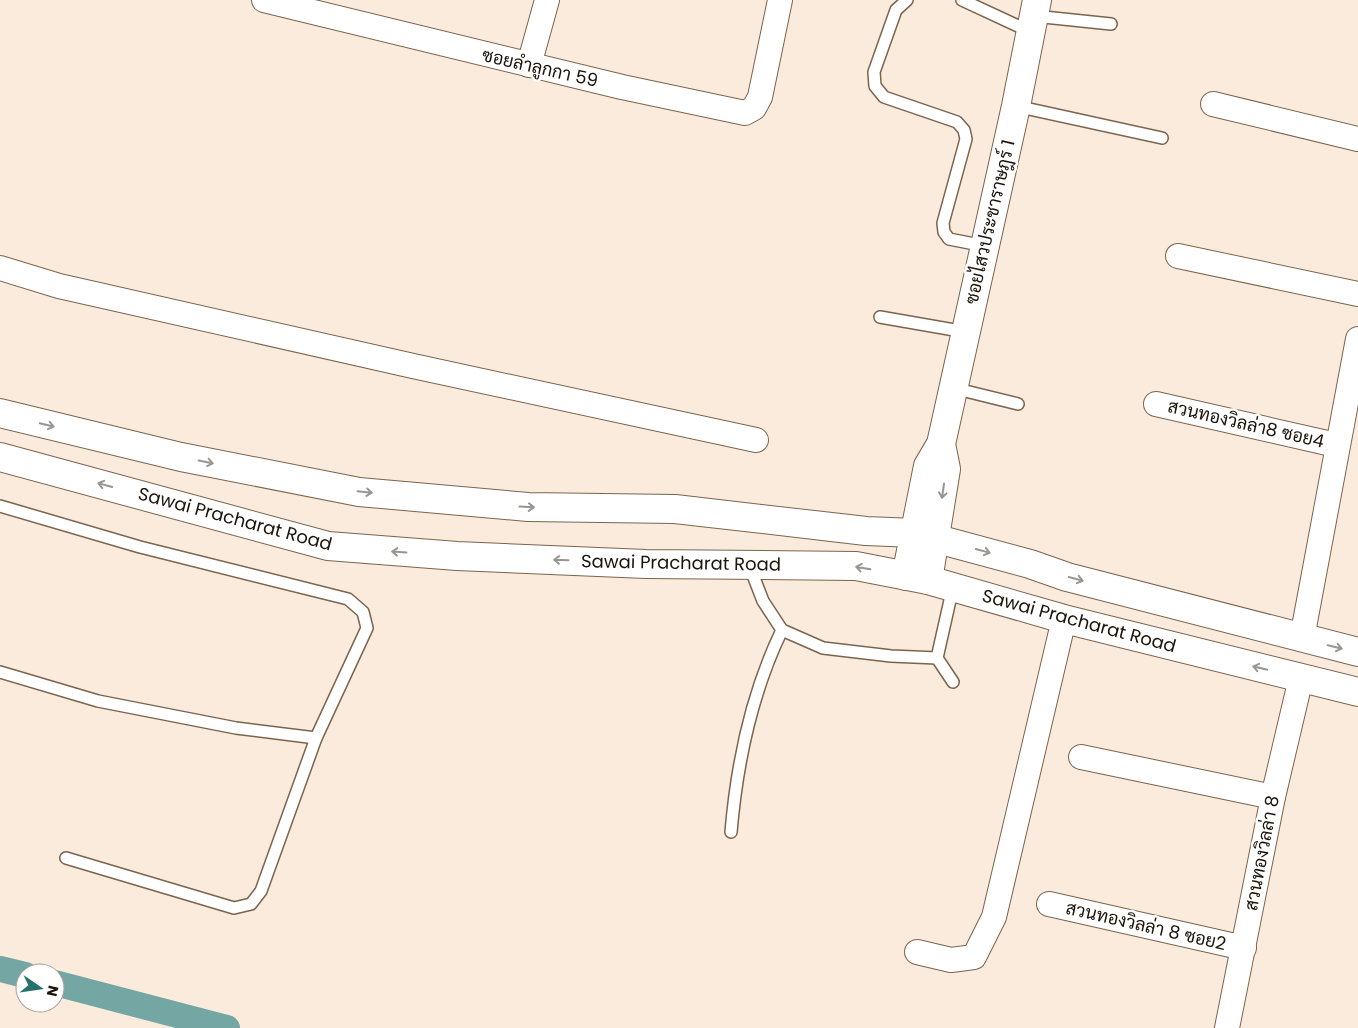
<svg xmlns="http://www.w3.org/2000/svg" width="1358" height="1028" viewBox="0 0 1358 1028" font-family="Poppins,Sarabun,sans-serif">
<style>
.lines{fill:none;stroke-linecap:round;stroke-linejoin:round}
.canal{stroke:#74a7a3;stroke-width:26}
.lane-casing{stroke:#7b644d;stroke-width:14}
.street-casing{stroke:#7b644d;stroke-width:26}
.secondary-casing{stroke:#7b644d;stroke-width:30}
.lane{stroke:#fff;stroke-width:11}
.street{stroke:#fff;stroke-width:24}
.secondary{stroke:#fff;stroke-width:28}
.oneway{stroke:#999591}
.labels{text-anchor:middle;stroke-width:5;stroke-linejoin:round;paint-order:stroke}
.street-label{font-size:18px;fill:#1c130a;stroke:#fff}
</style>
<rect width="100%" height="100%" fill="#fbebdc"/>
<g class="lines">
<g class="canal">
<polyline points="0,969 25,975"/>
<polyline points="55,983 227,1028"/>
</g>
<g class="lane-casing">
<g id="lane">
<polyline points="907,0 896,10 874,72 875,86 884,97 957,122 964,130 966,139 943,223 944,232 949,239 985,246"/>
<polyline points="962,0 1031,32"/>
<polyline points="1034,16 1111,24"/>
<polyline points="1016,106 1162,138"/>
<polyline points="880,317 966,332"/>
<polyline points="953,388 1018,404"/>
<polyline points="0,506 140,547 348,599 363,612 367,628 316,738 261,891 251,904 234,908 66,858"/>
<polyline points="749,565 763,601 782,630 823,648 891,656 937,658"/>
<polyline points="953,587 937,658 953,682"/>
<polyline points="0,672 98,701 236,728 316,738"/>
<path d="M731 832C737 762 751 694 782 630"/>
</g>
</g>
<g class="street-casing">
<g id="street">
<polyline points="264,0 622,87 745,113 754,108 760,97 780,0"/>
<polyline points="529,65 547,0"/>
<polyline points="1213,104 1358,139"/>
<polyline points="1178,256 1358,294"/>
<polyline points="0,268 59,286 413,366 756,440"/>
<polyline points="1156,404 1336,445"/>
<polyline points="1302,638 1358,339"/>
<polyline points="1081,757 1273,797"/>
<polyline points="1049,904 1244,948"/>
<polyline points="917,952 951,960 974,957 994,917 1064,619"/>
<polyline points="1227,1028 1273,797 1301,678"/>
</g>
</g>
<g class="secondary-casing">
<g id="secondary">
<polyline points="0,413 181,457 359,492 528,507 675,509 866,531 915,533 1030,564 1067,577 1358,652"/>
<polyline points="0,457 328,546 457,556 646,564 856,566 928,580 1064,619 1358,692"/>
<polyline points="906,576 928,466 941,444 1016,106 1037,0"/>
<polyline points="928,580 946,469 941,444"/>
</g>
</g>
<use href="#lane" class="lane"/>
<use href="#street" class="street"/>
<use href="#secondary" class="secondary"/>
</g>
<defs><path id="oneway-shaft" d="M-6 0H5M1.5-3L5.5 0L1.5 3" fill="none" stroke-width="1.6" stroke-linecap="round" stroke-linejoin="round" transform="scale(1.25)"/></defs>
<g class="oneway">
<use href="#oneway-shaft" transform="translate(47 425) rotate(14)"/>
<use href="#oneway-shaft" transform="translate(206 462) rotate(11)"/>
<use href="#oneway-shaft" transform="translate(105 485) rotate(-165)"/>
<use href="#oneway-shaft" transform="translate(943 491) rotate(98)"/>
<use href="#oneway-shaft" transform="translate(365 492) rotate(6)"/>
<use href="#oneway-shaft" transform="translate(527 507) rotate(3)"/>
<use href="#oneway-shaft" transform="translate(983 551) rotate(15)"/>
<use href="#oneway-shaft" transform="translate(399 552) rotate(-176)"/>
<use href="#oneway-shaft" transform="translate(561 560) rotate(-178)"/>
<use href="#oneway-shaft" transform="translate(863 568) rotate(-170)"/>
<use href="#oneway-shaft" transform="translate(1076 579) rotate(15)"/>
<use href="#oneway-shaft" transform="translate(1335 647) rotate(14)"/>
<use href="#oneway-shaft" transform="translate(1260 668) rotate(-166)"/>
</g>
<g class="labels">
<g class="street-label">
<text transform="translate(540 68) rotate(13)" y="6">ซอยลำลูกกา 59</text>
<text transform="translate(990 222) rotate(-77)" y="6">ซอยไสวประชาราษฎร์ 1</text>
<text transform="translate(1246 424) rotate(13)" y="6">สวนทองวิลล่า8 ซอย4</text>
<text transform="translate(235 519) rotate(15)" y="6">Sawai Pracharat Road</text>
<text transform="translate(681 563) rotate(1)" y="6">Sawai Pracharat Road</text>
<text transform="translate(1079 621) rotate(15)" y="6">Sawai Pracharat Road</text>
<text transform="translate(1262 853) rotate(-79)" y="6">สวนทองวิลล่า 8</text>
<text transform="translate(1146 926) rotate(13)" y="6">สวนทองวิลล่า 8 ซอย2</text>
</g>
</g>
<g transform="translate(40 988) rotate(103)"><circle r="24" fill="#ffffff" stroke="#a4a19d"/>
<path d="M0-4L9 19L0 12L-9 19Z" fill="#27716c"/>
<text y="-8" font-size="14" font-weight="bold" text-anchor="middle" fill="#1c130a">N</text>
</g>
</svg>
